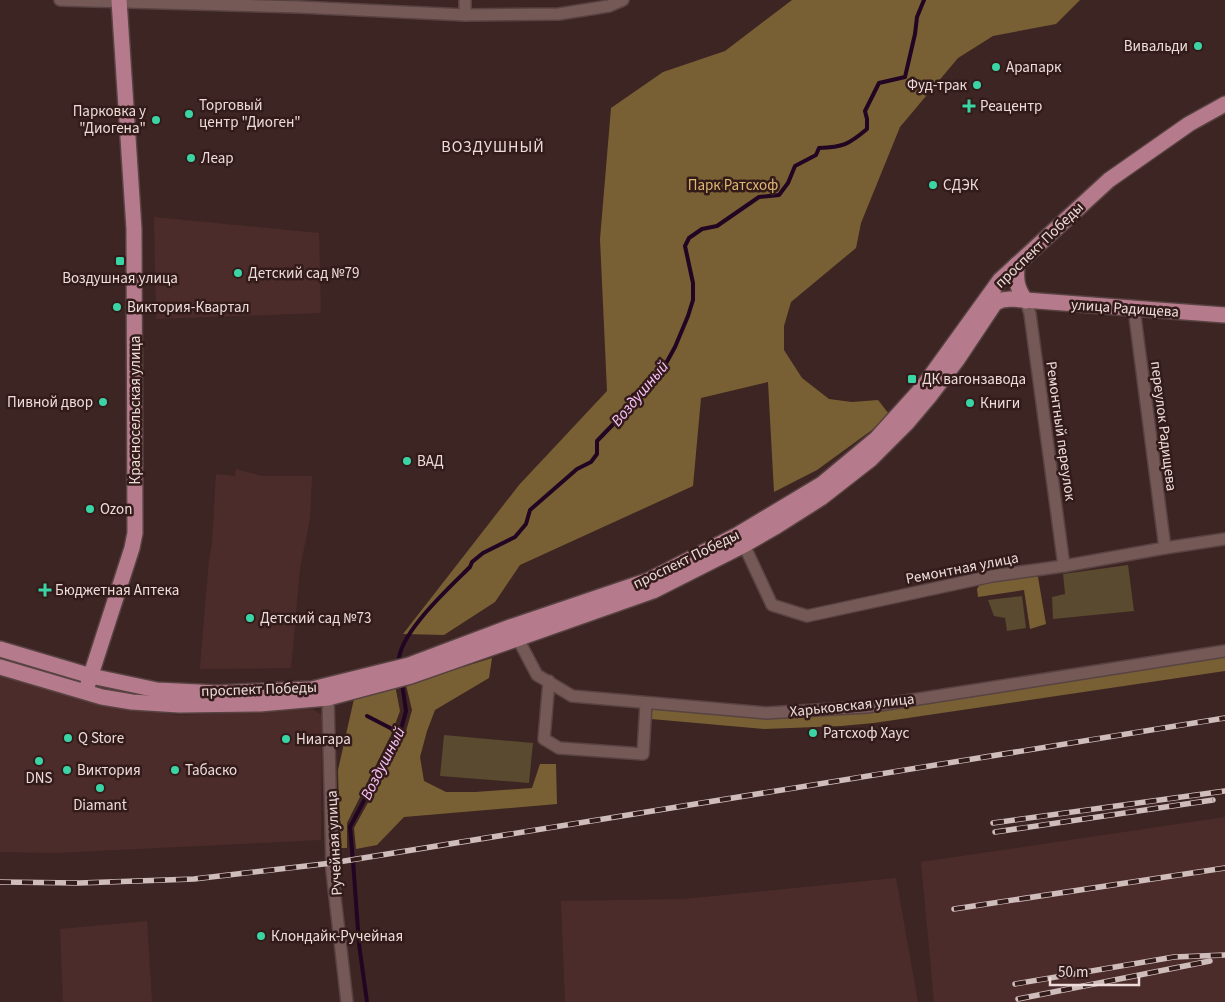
<svg xmlns="http://www.w3.org/2000/svg" width="1225" height="1002" viewBox="0 0 1225 1002" font-family="'Source Sans 3',sans-serif">
<style>
.built{fill:#4c2c2a}
.green{fill:#594a30}
.forest{fill:#786034}
.lines{fill:none;stroke-linecap:round;stroke-linejoin:round}
.stream{stroke:#220523;stroke-width:4}
.minor-casing{stroke:#584342;stroke-width:14}
.major-casing{stroke:#584342;stroke-width:18}
.minor{stroke:#755957;stroke-width:11}
.major{stroke:#b57b8c;stroke-width:15}
.rail-casing{stroke:#cfbdbb;stroke-width:5.5}
.rail{stroke:#331b1a;stroke-width:4;stroke-dasharray:11;stroke-linecap:butt}
.poi-dot{fill:#3ad4a5;stroke:#331b1a;stroke-width:2}
.labels{text-anchor:middle;stroke-width:5;stroke-linejoin:round;paint-order:stroke}
.poi-label{font-size:15px;fill:#eddcda;stroke:#331b1a;text-anchor:start}
.park-label{font-size:15px;fill:#dfb872;stroke:#331b1a}
.street-label{font-size:15px;fill:#eddcda;stroke:#331b1a}
.neighbourhood-label{font-size:16px;letter-spacing:1px;fill:#eddcda;stroke:#331b1a}
.water-label{font-size:16px;font-style:italic;fill:#fcc3fc;stroke:#331b1a}
</style>
<rect width="100%" height="100%" fill="#3d2523"/>
<g class="built">
<polygon points="154,217 319,233 321,313 156,319"/>
<polygon points="236,469 261,476 312,476 310,518 300,569 291,668 200,669 209,559 212,543 216,474 235,476"/>
<polygon points="0,673 107,704 177,715 312,709 322,715 321,840 54,853 0,852"/>
<polygon points="1225,817 1225,1002 934,1002 921,862"/>
<polygon points="896,878 918,1002 565,1002 561,901 684,899"/>
<polygon points="147,921 152,1002 63,1002 60,929"/>
</g>
<g class="green">
<polygon points="1128,565 1134,611 1053,619 1052,597 1065,594 1063,574"/>
<polygon points="1022,596 1026,628 1007,631 1005,618 994,616 988,600"/>
<polygon points="444,735 533,743 529,783 440,776"/>
</g>
<g class="forest">
<polygon points="792,0 1080,0 1056,24 993,36 958,58 900,127 861,223 856,248 791,302 784,326 784,350 802,378 829,399 852,402 878,400 889,414 872,430 817,470 774,492 768,382 701,398 693,486 520,565 495,602 444,635 403,634 519,485 607,391 600,239 611,108 663,72 725,51"/>
<polygon points="1027,576 1038,577 1046,624 1030,629 1024,590 978,597 977,589 981,583"/>
<polygon points="1225,656 1225,671 874,723 841,726 765,729 651,719 652,708 766,718"/>
<polygon points="492,658 489,678 435,710 427,731 420,757 424,781 446,792 475,792 532,788 540,764 556,764 557,804 404,817 377,845 356,849 354,828 405,735 412,710 406,685"/>
<polygon points="395,685 400,711 391,735 347,823 347,848 340,848 338,770 354,699"/>
</g>
<g class="lines">
<g class="stream">
<path d="M399 663C396 636 450 587 470 567L472 562 483 553 515 537 526 524 530 510 577 469 591 462 597 454V441L626 411 633 395 646 388 664 367 675 347 688 316 693 300V283L685 246 689 238 702 229 717 226 759 197 779 195 788 183 795 166 816 155 819 148C843 147 848 145 867 129V119L865 111 879 83 905 77 915 34 917 17 924 0"/>
<polyline points="367,716 400,733"/>
<polyline points="367,1002 359,944 353,861 350,827 400,733 406,711 402,683"/>
</g>
<g class="minor-casing">
<g id="minor">
<polyline points="60,0 299,7 465,15 559,14 609,6 623,0"/>
<polyline points="465,0 465,15"/>
<polyline points="1026,301 1030,314 1064,566"/>
<polyline points="1134,309 1165,548"/>
<polyline points="744,545 772,605 807,616 992,576 1064,566 1165,548 1225,539"/>
<polyline points="518,639 537,675 572,696 766,713 867,707 1225,651"/>
<polyline points="549,681 544,739 559,748 643,754 646,703"/>
<polyline points="328,698 332,871 347,1002"/>
</g>
</g>
<g class="major-casing">
<g id="major">
<path d="M1017 264C1016 280 1016 287 1026 301"/>
<polyline points="0,649 91,676 157,690 218,693 312,689 409,665 513,626 649,580 737,535 822,484 876,439 922,388 1000,280 1109,180 1189,124 1225,104"/>
<polyline points="0,667 102,697 132,702 179,705 260,704 328,698 411,676 653,591 744,545 777,526 821,498 871,459 907,423 929,397 957,360 995,303 1002,300 1011,299 1225,315"/>
<polyline points="88,684 132,548 135,533 134,229 119,0"/>
</g>
</g>
<use href="#minor" class="minor"/>
<use href="#major" class="major"/>
<g class="rail-casing">
<g id="rail">
<polyline points="993,823 1225,791"/>
<polyline points="995,832 1213,800"/>
<polyline points="0,882 79,883 194,879 332,863 1225,718"/>
<polyline points="954,909 1225,868"/>
<polyline points="1015,984 1174,957 1225,955"/>
<polyline points="1018,999 1210,961"/>
</g>
</g>
<use href="#rail" class="rail"/>
</g>
<g class="poi-dot">
<circle cx="1198" cy="46" r="5"/>
<circle cx="996" cy="67" r="5"/>
<circle cx="977" cy="85" r="5"/>
<path d="M966.5 98.5h5v5h5v5h-5v5h-5v-5h-5v-5h5z"/>
<circle cx="189" cy="114" r="5"/>
<circle cx="156" cy="120" r="5"/>
<circle cx="191" cy="158" r="5"/>
<circle cx="933" cy="185" r="5"/>
<rect x="115" y="256" width="10" height="10" rx="2.5"/>
<circle cx="238" cy="273" r="5"/>
<circle cx="117" cy="307" r="5"/>
<rect x="907" y="374" width="10" height="10" rx="2.5"/>
<circle cx="103" cy="402" r="5"/>
<circle cx="970" cy="403" r="5"/>
<circle cx="407" cy="461" r="5"/>
<circle cx="90" cy="509" r="5"/>
<path d="M42.5 582.5h5v5h5v5h-5v5h-5v-5h-5v-5h5z"/>
<circle cx="250" cy="618" r="5"/>
<circle cx="813" cy="733" r="5"/>
<circle cx="68" cy="738" r="5"/>
<circle cx="286" cy="739" r="5"/>
<circle cx="39" cy="761" r="5"/>
<circle cx="67" cy="770" r="5"/>
<circle cx="175" cy="770" r="5"/>
<circle cx="100" cy="788" r="5"/>
<circle cx="261" cy="936" r="5"/>
</g>
<g class="labels">
<g class="poi-label">
<text x="1188" y="51" text-anchor="end">Вивальди</text>
<text x="1006" y="72">Арапарк</text>
<text x="967" y="90" text-anchor="end">Фуд-трак</text>
<text x="199" y="110">Торговый<tspan x="199" dy="17">центр "Диоген"</tspan></text>
<text x="980" y="111">Реацентр</text>
<text x="146" y="116" text-anchor="end">Парковка у<tspan x="146" dy="17">"Диогена"</tspan></text>
<text x="201" y="163">Леар</text>
<text x="943" y="190">СДЭК</text>
<text x="248" y="278">Детский сад №79</text>
<text x="120" y="283" text-anchor="middle">Воздушная улица</text>
<text x="127" y="312">Виктория-Квартал</text>
<text x="922" y="384">ДК вагонзавода</text>
<text x="93" y="407" text-anchor="end">Пивной двор</text>
<text x="980" y="408">Книги</text>
<text x="417" y="466">ВАД</text>
<text x="100" y="514">Ozon</text>
<text x="55" y="595">Бюджетная Аптека</text>
<text x="260" y="623">Детский сад №73</text>
<text x="823" y="738">Ратсхоф Хаус</text>
<text x="78" y="743">Q Store</text>
<text x="296" y="744">Ниагара</text>
<text x="77" y="775">Виктория</text>
<text x="185" y="775">Табаско</text>
<text x="39" y="783" text-anchor="middle">DNS</text>
<text x="100" y="810" text-anchor="middle">Diamant</text>
<text x="271" y="941">Клондайк-Ручейная</text>
</g>
<g class="park-label">
<text x="733" y="190">Парк Ратсхоф</text>
</g>
<g class="street-label">
<text transform="translate(1039 245) rotate(-44)" y="5">проспект Победы</text>
<text transform="translate(1125 308) rotate(4)" y="5">улица Радищева</text>
<text transform="translate(135 410) rotate(-90)" y="5">Красносельская улица</text>
<text transform="translate(1164 426) rotate(83)" y="5">переулок Радищева</text>
<text transform="translate(1061 431) rotate(82)" y="5">Ремонтный переулок</text>
<text transform="translate(686 559) rotate(-26)" y="5">проспект Победы</text>
<text transform="translate(962 568) rotate(-11)" y="5">Ремонтная улица</text>
<text transform="translate(259 689) rotate(-2)" y="5">проспект Победы</text>
<text transform="translate(852 705) rotate(-6)" y="5">Харьковская улица</text>
<text transform="translate(334 843) rotate(-93)" y="5">Ручейная улица</text>
</g>
<g class="neighbourhood-label">
<text x="493" y="152">ВОЗДУШНЫЙ</text>
</g>
<g class="water-label">
<text transform="translate(639 393) rotate(-50)" y="6">Воздушный</text>
<text transform="translate(382 763) rotate(-63)" y="6">Воздушный</text>
</g>
</g>
<path d="M1050 977v8h89v-8" fill="none" stroke="#eddcda" stroke-width="2.5"/>
<text x="1058" y="977" font-size="15" fill="#eddcda" stroke="#331b1a" stroke-width="4" paint-order="stroke">50 m</text>
</svg>
